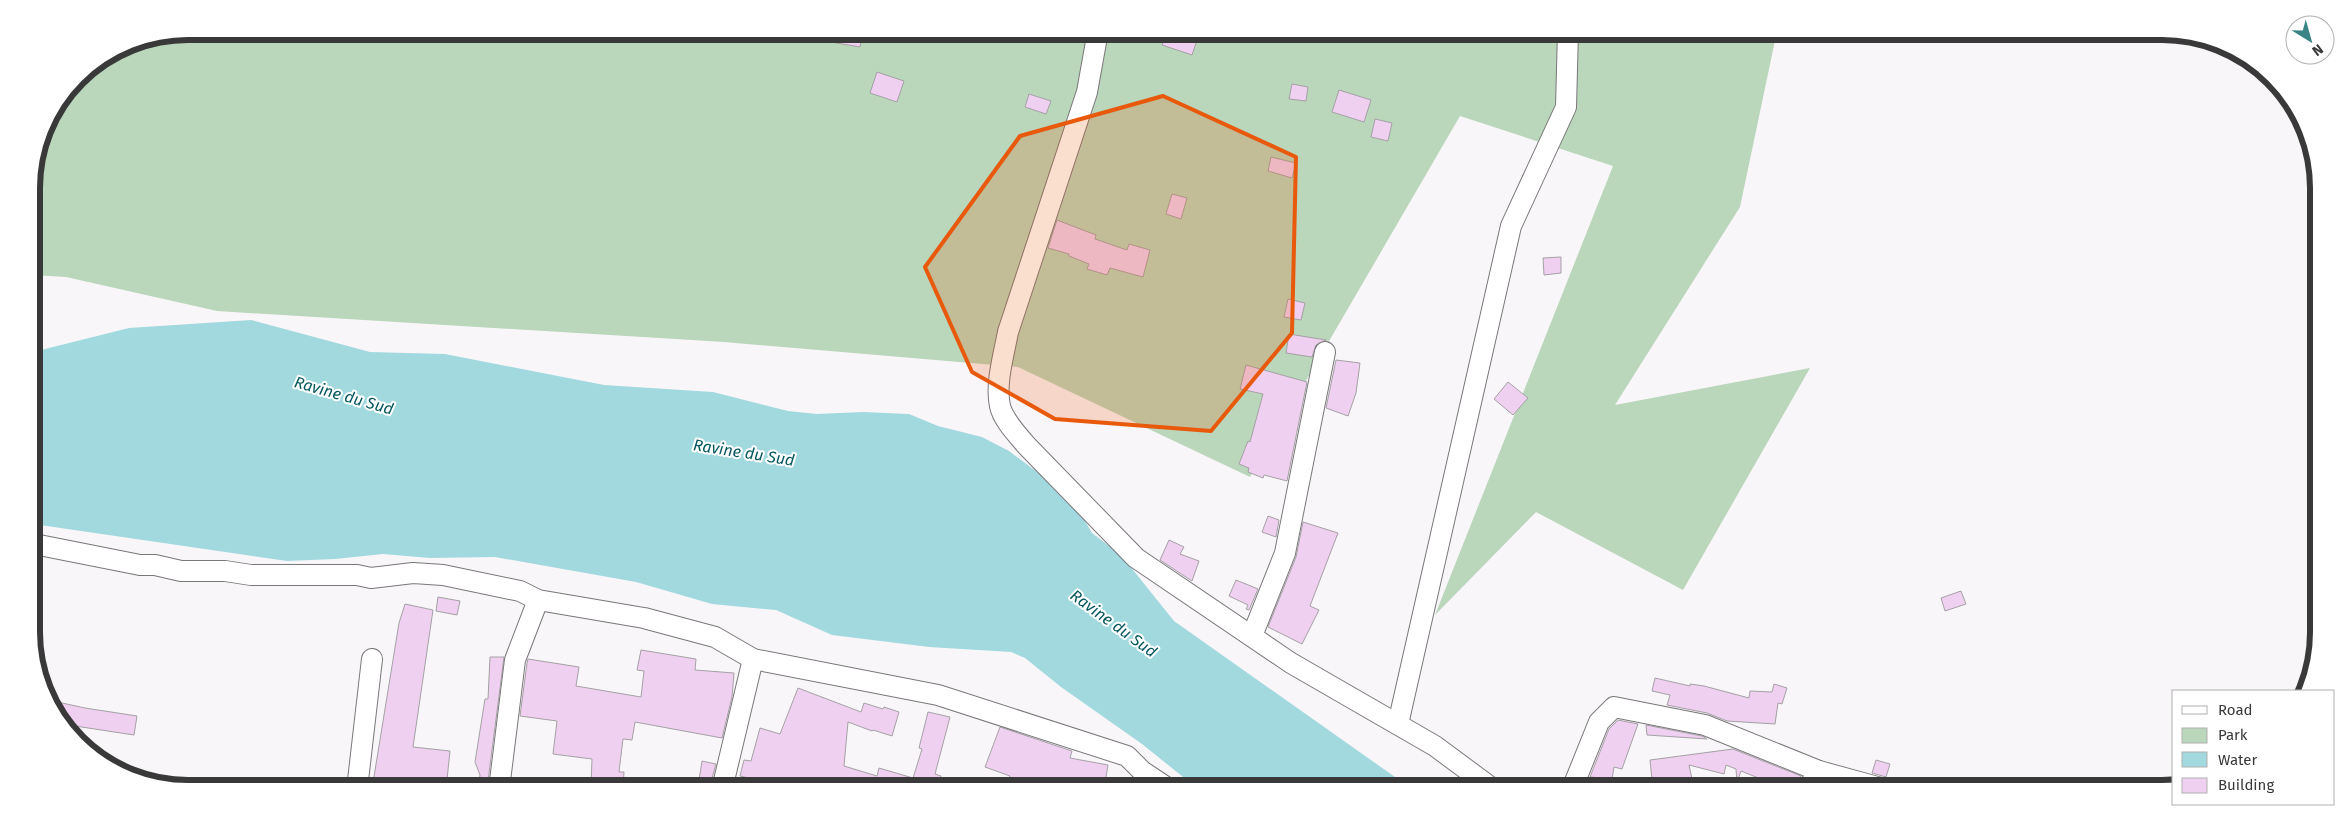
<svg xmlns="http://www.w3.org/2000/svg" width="2350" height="820" viewBox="0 0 2350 820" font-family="'Fira Sans',sans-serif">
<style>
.green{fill:#bad6bb}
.water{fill:#a2d9df}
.building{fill:#f0d0f1;stroke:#a4a1a4}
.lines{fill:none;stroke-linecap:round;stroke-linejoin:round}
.minor-casing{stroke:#7a777a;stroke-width:22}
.minor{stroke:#fff;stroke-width:20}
.marked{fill:#e8590c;fill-opacity:0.2;stroke:#e8590c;stroke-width:4;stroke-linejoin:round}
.labels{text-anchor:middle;stroke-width:4;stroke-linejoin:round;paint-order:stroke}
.water-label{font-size:16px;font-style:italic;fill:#05575e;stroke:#fff}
.rim{fill:none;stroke:#3a393a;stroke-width:6}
</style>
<rect width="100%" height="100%" fill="#f9f6f9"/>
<polygon class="green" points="188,31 1777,31 1740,207 1615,405 1810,368 1683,590 1536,512 1435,615 1613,166 1460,116 1250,477 1018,367 724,342 217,311 66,277 32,275 32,177 47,119 84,70 128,43"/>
<polygon class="water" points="251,320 370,352 445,354 604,385 713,392 788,411 817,414 863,412 909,414 938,426 982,437 1009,451 1071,497 1092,533 1121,555 1174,621 1412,789 1198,789 1142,744 1061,687 1025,658 1011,652 929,647 832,635 776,610 712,604 636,582 495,557 430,558 383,554 335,559 287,561 33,524 33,352 129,328"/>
<g class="building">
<polygon points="814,31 863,31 860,47 813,39"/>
<polygon points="1167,31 1200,31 1192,55 1162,45"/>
<polygon points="877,72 904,81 897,102 870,93"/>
<polygon points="1292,84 1308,87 1306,101 1289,99"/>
<polygon points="1339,90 1371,100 1364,122 1332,112"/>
<polygon points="1029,94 1051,101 1046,114 1025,107"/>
<polygon points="1375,119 1392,123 1388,141 1371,137"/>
<polygon points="1271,157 1296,163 1292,178 1268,171"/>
<polygon points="1172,194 1187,198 1181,219 1166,214"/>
<polygon points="1057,220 1096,235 1095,239 1127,250 1129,244 1150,250 1143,277 1110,268 1107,275 1087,269 1089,264 1069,256 1069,254 1048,248"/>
<polygon points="1561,257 1561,273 1544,275 1543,258"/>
<polygon points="1288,299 1305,303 1301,320 1284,317"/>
<polygon points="1289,334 1326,340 1316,345 1312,357 1286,353"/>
<polygon points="1336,360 1360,363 1356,393 1348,416 1326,408"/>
<polygon points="1246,365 1307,382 1287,481 1264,475 1263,478 1248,472 1249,468 1239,464 1248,441 1250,442 1263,394 1240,389"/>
<polygon points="1508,382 1528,398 1513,415 1494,399"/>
<polygon points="1268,516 1279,520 1276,537 1262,532"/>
<polygon points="1303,522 1338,533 1310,606 1319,610 1302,644 1268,627 1296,557"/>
<polygon points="1169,540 1184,547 1180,554 1199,561 1192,581 1160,560"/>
<polygon points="1236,580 1258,589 1249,610 1246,609 1248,605 1229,596"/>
<polygon points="1961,591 1966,604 1945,611 1941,598"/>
<polygon points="438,597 460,601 457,615 436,611"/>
<polygon points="405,604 433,610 413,747 450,751 446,789 372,789 399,623"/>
<polygon points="641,650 696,659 695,670 734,673 732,697 722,738 635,722 632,740 623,739 619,772 624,772 623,787 591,786 592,759 553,754 557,721 520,716 527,663 528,659 579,667 576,686 641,697 644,671 637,670"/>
<polygon points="490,657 504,657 487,789 478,789 480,775 475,762 485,699 488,699"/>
<polygon points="1655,678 1690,686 1690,684 1704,686 1749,698 1750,691 1772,692 1774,684 1787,688 1782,704 1778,703 1775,724 1727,721 1707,713 1667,705 1670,695 1652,691"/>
<polygon points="798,688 861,712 864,703 883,709 884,707 899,712 892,736 873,730 872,731 848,722 844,766 877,776 879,768 913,778 922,749 919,748 928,712 950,717 935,774 941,776 937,789 840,789 817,783 817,789 794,789 740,776 744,760 751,761 760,728 780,734"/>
<polygon points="53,701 85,708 137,716 134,735 75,726 72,737"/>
<polygon points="1618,720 1638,724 1622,769 1614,767 1612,779 1590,777 1609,729"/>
<polygon points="1646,725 1702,736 1707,739 1647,735"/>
<polygon points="1000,727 1072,751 1070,758 1108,765 1104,789 1005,789 1010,776 985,767"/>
<polygon points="1733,749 1801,776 1795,788 1769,788 1771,783 1741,771 1737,782 1736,769 1726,765 1724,774 1689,765 1694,788 1669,789 1667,778 1652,780 1650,760"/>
<polygon points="1876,760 1890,764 1886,777 1872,773"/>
<polygon points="702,761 716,764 711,782 699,780"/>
</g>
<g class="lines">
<g class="minor-casing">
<g id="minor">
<path d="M1098 31 1087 92 1008 332C1004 354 995 384 1000 406 1003 420 1017 434 1026 445L1136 558 1291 663 1435 746 1493 789"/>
<polyline points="34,544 140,565 155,565 181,571 225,571 251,575 357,575 371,578 413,573 443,575 520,591 538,600 644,618 715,637 753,659 938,695 1127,756 1142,771 1169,789"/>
<polyline points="1252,636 1285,553 1325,352"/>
<polyline points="1398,724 1511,226 1566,107 1568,31"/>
<polyline points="1808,788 1819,771 1881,788"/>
<polyline points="357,789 372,659"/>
<polyline points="499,789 515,660 538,600"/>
<polyline points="722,789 753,659"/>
<polyline points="1572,789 1599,722 1614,707 1705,725 1819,771"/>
</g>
</g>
<use href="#minor" class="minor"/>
</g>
<path class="marked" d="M1163 96 1296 157 1292 333 1211 431 1055 419 972 372 925 267 1020 136Z"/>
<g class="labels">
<g class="water-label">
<text transform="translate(344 395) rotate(16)" y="6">Ravine du Sud</text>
<text transform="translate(744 452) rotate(9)" y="6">Ravine du Sud</text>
<text transform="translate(1114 623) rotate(36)" y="6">Ravine du Sud</text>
</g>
</g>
<path d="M0 0H2350V820H0ZM188 40H2162A148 148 0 0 1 2310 188V632A148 148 0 0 1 2162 780H188A148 148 0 0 1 40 632V188A148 148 0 0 1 188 40Z" fill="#fff" fill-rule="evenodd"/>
<path class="rim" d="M188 40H2162A148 148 0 0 1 2310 188V632A148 148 0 0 1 2162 780H188A148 148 0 0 1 40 632V188A148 148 0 0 1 188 40Z"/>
<rect x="2172" y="690" width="162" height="115" fill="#ffffff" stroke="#b0b0b0"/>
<rect x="2182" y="706" width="25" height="8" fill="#ffffff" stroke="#b0b0b0"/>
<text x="2218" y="715" font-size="15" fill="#3a393a">Road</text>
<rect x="2182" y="728" width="25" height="15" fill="#bad6bb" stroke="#b0b0b0"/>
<text x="2218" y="740" font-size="15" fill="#3a393a">Park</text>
<rect x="2182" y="752" width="25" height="15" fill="#a2d9df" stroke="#b0b0b0"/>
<text x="2218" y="765" font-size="15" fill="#3a393a">Water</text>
<rect x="2182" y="778" width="25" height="15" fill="#f0d0f1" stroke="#b0b0b0"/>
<text x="2218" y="790" font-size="15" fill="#3a393a">Building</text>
<g transform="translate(2310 40) rotate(143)"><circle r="24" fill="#ffffff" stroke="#b0b0b0"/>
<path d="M0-4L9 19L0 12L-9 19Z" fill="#3b8485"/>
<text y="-8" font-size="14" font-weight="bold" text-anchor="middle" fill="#3a393a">N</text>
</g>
</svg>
